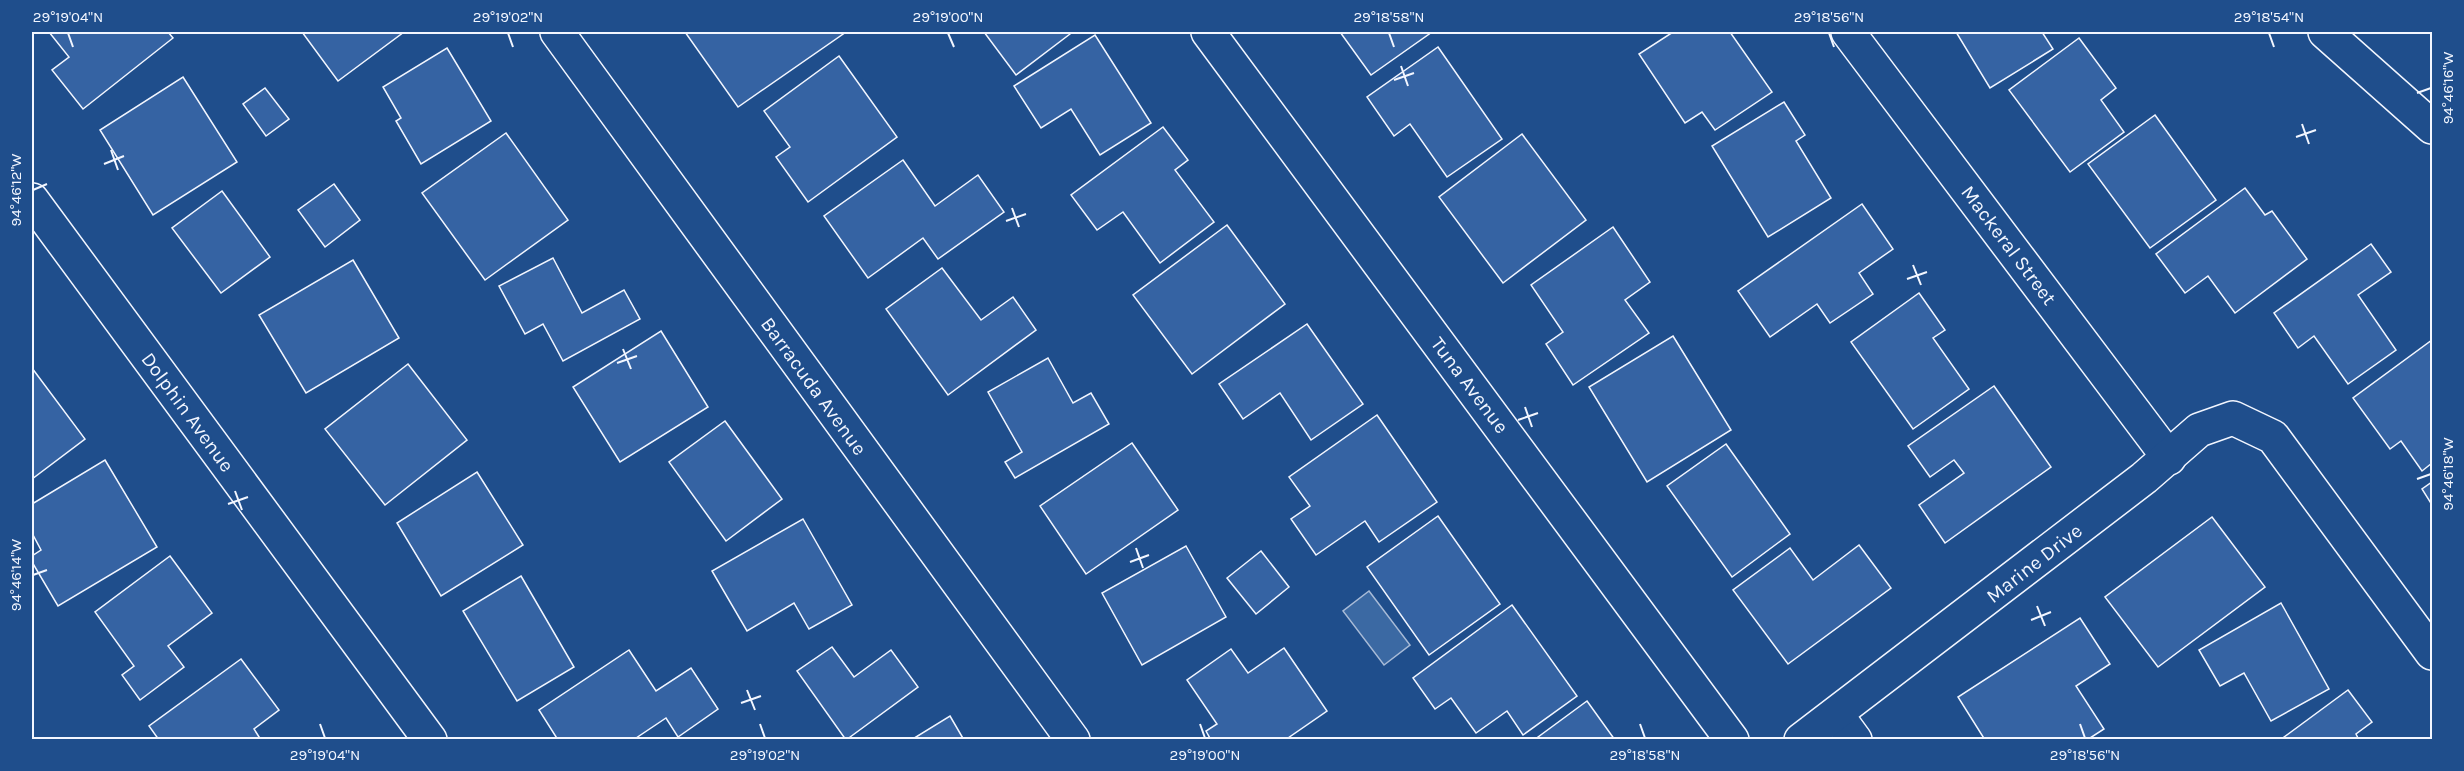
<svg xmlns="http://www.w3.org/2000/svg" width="2464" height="771" viewBox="0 0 2464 771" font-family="Karla,sans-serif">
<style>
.water{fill:#3b69a3;stroke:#a8bbd7;stroke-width:1.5}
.building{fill:#3563a3;stroke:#f2f6ff;stroke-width:1.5}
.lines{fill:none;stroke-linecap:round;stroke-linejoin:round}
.minor-casing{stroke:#f2f6ff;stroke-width:36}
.minor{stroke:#1f4e8c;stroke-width:33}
.ticks{fill:none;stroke:#f2f6ff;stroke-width:2}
.labels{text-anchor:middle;stroke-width:4.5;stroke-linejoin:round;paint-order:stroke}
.street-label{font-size:20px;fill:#f2f6ff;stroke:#1f4e8c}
.neatline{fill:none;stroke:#f2f6ff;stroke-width:2}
.ticks-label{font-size:15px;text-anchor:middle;fill:#f2f6ff}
</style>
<rect width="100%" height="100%" fill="#1f4e8c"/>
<polygon class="water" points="1369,591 1410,645 1384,665 1343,611"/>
<g class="building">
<polygon points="49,32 168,32 173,38 83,109 52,70 69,57"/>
<polygon points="302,32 404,32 338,81"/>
<polygon points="685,32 846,32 738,107"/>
<polygon points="984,32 1068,32 1070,34 1016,75"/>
<polygon points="1340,32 1432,32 1371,75"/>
<polygon points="1673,32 1730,32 1772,92 1715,130 1702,112 1685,123 1639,54"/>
<polygon points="1956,32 2042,32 2053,49 1990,88"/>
<polygon points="1095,35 1151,123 1100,155 1071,109 1041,128 1014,86"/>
<polygon points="2079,38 2116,88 2101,100 2124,132 2070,172 2009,90"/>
<polygon points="1438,47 1502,139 1447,177 1410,124 1394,136 1367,97"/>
<polygon points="447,48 491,121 421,164 396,121 401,118 383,87"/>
<polygon points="839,56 897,137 808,202 776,157 790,147 764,111"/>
<polygon points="183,77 237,162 153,215 100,130"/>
<polygon points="265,88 289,119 266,136 243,104"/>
<polygon points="1784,102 1805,135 1796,141 1831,198 1768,237 1712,146"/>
<polygon points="2155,115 2216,200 2150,248 2088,164"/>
<polygon points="1163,127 1188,160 1175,170 1214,222 1160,263 1123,212 1097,230 1071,195"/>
<polygon points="506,133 568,220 485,280 422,193"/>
<polygon points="1522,134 1586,220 1503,283 1439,197"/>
<polygon points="903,160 935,206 978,175 1004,212 938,259 923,238 868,278 824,216"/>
<polygon points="334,184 360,220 325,247 298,210"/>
<polygon points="2245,188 2265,215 2272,211 2307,259 2235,313 2208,276 2185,293 2156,254"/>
<polygon points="222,191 270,257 221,293 172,228"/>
<polygon points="1862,204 1893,249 1859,273 1873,294 1830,323 1817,304 1770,337 1738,291"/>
<polygon points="1227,225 1285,304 1192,374 1133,295"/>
<polygon points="1613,227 1650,282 1625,300 1649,333 1573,385 1546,344 1563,332 1531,285"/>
<polygon points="2371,244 2391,272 2358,295 2396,350 2348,384 2314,336 2298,348 2274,313"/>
<polygon points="553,258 582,313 624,290 640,319 563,361 543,324 525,334 499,286"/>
<polygon points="353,260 399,338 306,393 259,315"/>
<polygon points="942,268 981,320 1013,297 1036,330 948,395 886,309"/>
<polygon points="1919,293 1945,330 1933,338 1969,389 1913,429 1851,342"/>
<polygon points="1307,324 1363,404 1311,440 1280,393 1243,419 1219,384"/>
<polygon points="661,331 708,407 620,462 573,387"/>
<polygon points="1673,336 1731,430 1647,482 1589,387"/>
<polygon points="2432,340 2432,463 2422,471 2401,441 2390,449 2353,398"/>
<polygon points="1048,358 1073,403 1091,393 1109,424 1015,478 1005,462 1022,452 988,392"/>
<polygon points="408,364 467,440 385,505 325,429"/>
<polygon points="32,368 85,439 32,479"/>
<polygon points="1994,386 2051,467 1945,543 1919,505 1964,473 1954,460 1930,477 1908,446"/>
<polygon points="1377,415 1437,502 1379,542 1365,521 1316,555 1291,519 1310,506 1289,477"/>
<polygon points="725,421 782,499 726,541 669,462"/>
<polygon points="1132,443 1178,510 1086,574 1040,506"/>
<polygon points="1726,444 1790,534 1732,577 1667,486"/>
<polygon points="105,460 157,547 58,606 32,562 32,556 41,550 32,533 32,504"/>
<polygon points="477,472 523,545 441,596 397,523"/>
<polygon points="2432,482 2432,505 2422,489"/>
<polygon points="1438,516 1500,604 1429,655 1367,567"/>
<polygon points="2212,517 2265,587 2158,667 2105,597"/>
<polygon points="803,519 852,605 809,629 794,603 747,631 712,571"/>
<polygon points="1859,545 1891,588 1788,664 1733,590 1790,548 1813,580"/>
<polygon points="1186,546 1226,617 1142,665 1102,593"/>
<polygon points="1261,551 1289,587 1256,614 1227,578"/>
<polygon points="170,556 212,613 168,646 184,667 140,700 122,675 134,666 95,612"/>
<polygon points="521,576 574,667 517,701 463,611"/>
<polygon points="2281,603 2329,689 2271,721 2244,673 2220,686 2199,650"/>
<polygon points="1512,605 1577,696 1523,735 1507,711 1476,733 1451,698 1435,709 1413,678"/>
<polygon points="2080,618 2110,664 2076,686 2104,729 2087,740 1985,740 1958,697"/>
<polygon points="832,647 854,677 891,650 918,687 846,740 797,671"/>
<polygon points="1284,648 1327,711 1285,740 1211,740 1206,731 1217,724 1187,680 1231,649 1248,673"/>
<polygon points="629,650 656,691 691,668 718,709 678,737 666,718 633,740 558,740 539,710"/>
<polygon points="241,659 279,710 254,729 261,740 159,740 149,726"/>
<polygon points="2348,690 2372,722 2356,734 2359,740 2280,740"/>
<polygon points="1587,701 1615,740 1534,740"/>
<polygon points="950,716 964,740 911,740"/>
</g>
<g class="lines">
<g class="minor-casing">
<g id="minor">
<polyline points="557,32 1073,740"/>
<polyline points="1208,32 1732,740"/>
<polyline points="1848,32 2169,458"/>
<polyline points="2325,32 2432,127"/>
<polyline points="32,200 430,740"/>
<polyline points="1836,714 1855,740"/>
<polyline points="1801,740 2144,478 2199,430 2233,418 2273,437 2432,653"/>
</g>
</g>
<use href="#minor" class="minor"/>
</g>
<path class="ticks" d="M68 33 73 47M508 33 513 47M948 33 954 47M1389 33 1394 47M1829 33 1834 47M2269 33 2274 47M1401 66 1408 86M1394 80 1414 73M2417 93 2431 88M2302 124 2309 144M2296 137 2316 130M111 150 118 170M104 164 124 156M33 190 47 184M1012 208 1019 227M1006 221 1026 214M1913 265 1921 285M1907 279 1927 272M623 349 631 369M617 363 637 356M1525 407 1532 427M1518 420 1538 413M2417 479 2431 474M235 491 242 510M228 504 248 497M1136 548 1143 568M1130 562 1149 555M33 575 47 570M2037 606 2045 626M2031 620 2051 612M747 690 755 710M741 703 761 696M320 724 325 738M760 724 765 738M1200 724 1205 738M1640 724 1645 738M2080 724 2085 738"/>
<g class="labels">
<g class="street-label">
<text transform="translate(2009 245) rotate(53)" y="7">Mackeral Street</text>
<text transform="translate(1470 385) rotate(53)" y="7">Tuna Avenue</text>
<text transform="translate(814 386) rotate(54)" y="7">Barracuda Avenue</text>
<text transform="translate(188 412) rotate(54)" y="7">Dolphin Avenue</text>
<text transform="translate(2034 563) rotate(-38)" y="7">Marine Drive</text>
</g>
</g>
<rect width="2464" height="771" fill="none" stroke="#1f4e8c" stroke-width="66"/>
<rect x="33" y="33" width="2398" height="705" class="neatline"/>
<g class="ticks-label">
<text x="68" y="22">29°19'04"N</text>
<text x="508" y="22">29°19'02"N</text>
<text x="948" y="22">29°19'00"N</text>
<text x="1389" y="22">29°18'58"N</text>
<text x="1829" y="22">29°18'56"N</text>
<text x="2269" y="22">29°18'54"N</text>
<text transform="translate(2448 88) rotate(-90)" y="5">94°46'16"W</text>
<text transform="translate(16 190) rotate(-90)" y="5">94°46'12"W</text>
<text transform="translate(2448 474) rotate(-90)" y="5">94°46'18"W</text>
<text transform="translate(16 575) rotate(-90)" y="5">94°46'14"W</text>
<text x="325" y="760">29°19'04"N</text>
<text x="765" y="760">29°19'02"N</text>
<text x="1205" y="760">29°19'00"N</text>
<text x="1645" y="760">29°18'58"N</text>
<text x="2085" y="760">29°18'56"N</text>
</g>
</svg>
